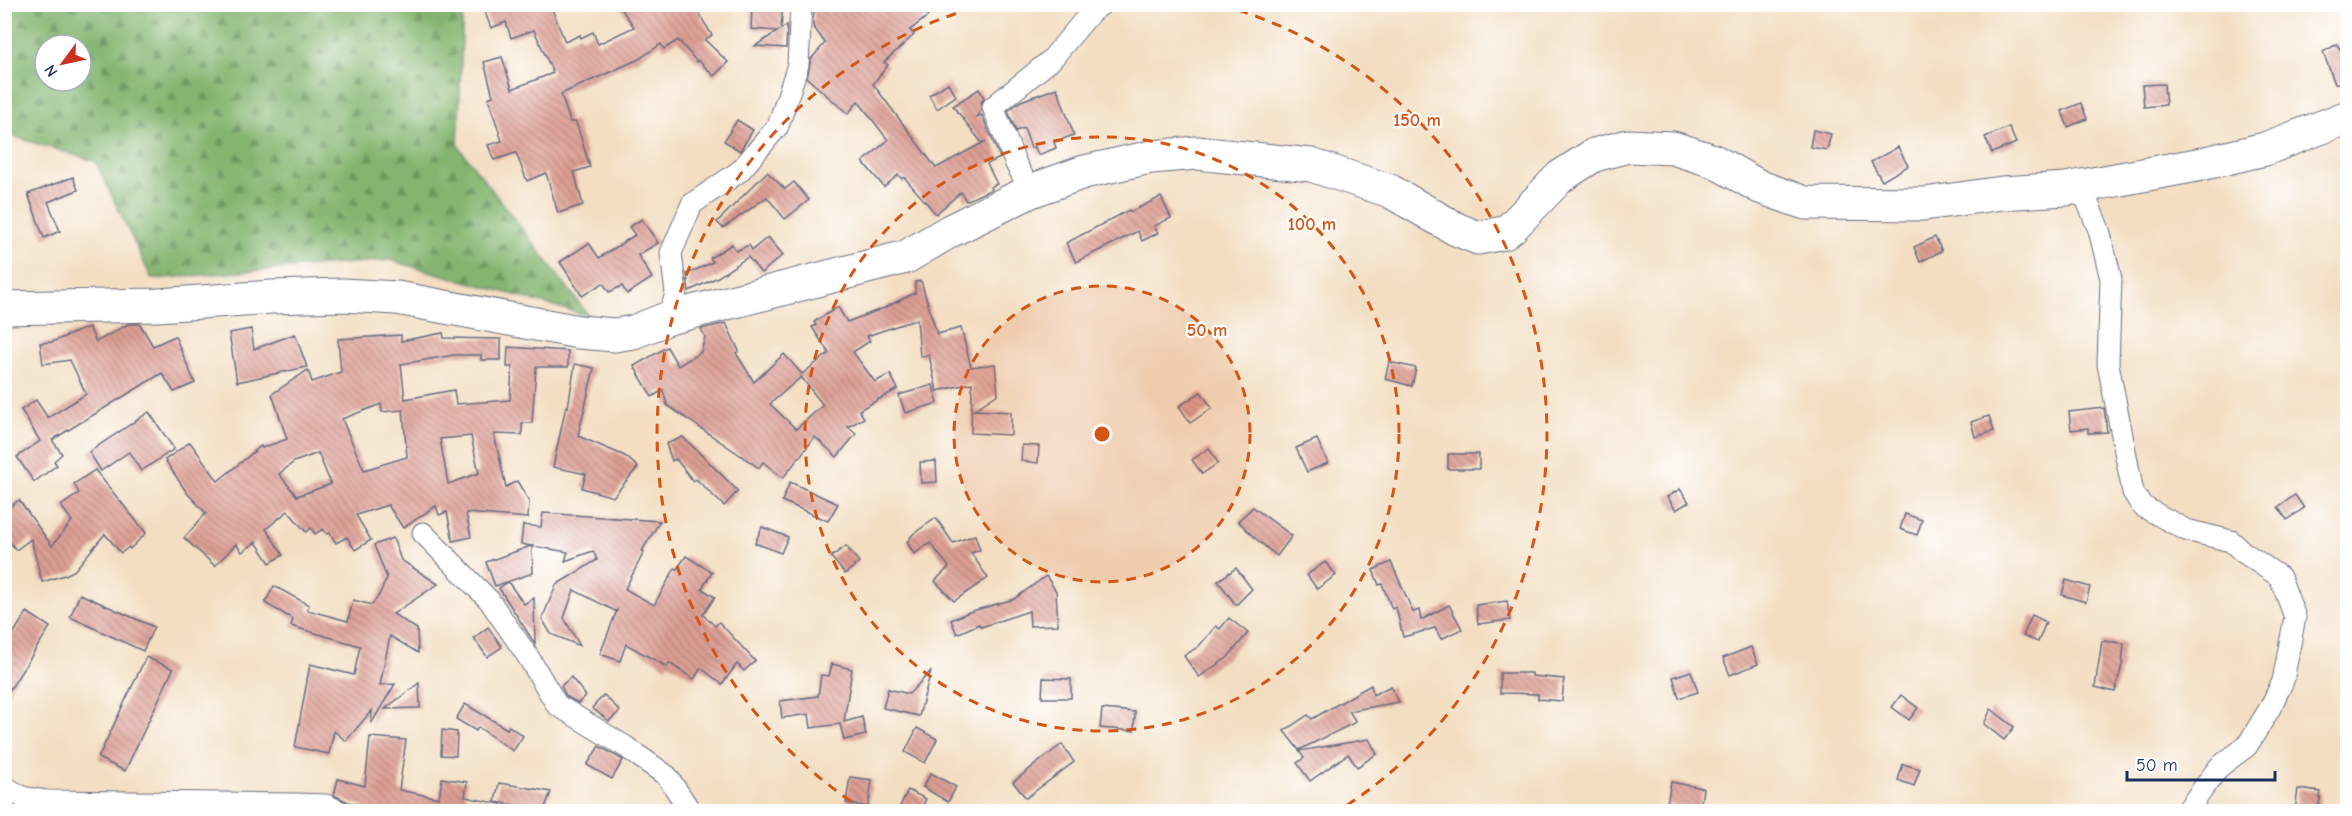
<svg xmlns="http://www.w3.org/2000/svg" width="2352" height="816" viewBox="0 0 2352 816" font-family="'Comic Neue',sans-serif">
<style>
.forest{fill:url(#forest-firs);stroke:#507266;stroke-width:1.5;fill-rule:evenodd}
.building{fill:url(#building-back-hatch);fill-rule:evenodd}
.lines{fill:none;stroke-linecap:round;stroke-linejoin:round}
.minor-casing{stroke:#676c81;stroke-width:23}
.primary-casing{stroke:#676c81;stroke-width:35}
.minor{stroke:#fff;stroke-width:21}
.primary{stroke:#fff;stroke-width:33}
.ring{fill:none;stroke:#d45514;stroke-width:3;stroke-dasharray:10 8}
.centre{fill:#d45514;stroke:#fff;stroke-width:3}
.ring-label{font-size:18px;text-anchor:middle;font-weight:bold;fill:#d45514;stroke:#fff;stroke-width:4.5;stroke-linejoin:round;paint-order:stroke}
</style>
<defs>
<pattern id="forest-firs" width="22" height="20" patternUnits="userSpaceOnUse" patternTransform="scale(1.5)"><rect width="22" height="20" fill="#84b56f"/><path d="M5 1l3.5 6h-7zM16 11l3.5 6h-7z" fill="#6b945e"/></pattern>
<pattern id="building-back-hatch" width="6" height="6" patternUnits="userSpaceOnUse" patternTransform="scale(1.5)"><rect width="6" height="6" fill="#dd9e93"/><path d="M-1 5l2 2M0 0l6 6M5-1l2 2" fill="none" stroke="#b2817b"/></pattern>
</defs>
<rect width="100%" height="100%" fill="#fff"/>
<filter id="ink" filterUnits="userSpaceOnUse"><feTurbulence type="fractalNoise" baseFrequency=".0167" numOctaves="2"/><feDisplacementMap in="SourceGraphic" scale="12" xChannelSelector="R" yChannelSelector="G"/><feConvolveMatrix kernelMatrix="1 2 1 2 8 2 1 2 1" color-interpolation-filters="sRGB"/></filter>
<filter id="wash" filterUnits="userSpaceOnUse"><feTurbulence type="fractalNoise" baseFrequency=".008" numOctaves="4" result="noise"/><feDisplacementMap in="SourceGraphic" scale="24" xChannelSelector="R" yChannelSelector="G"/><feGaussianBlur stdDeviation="1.35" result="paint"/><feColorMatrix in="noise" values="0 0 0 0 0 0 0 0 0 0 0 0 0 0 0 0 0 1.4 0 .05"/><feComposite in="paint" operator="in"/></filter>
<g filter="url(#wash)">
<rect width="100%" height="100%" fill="#f3dec2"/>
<path class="forest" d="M4 5H463L458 146 589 316 390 260 152 279 95 161 5 134ZM45 45H81V81H45Z"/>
<g id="blocks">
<g class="building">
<polygon points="492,4 550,4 565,42 580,35 581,38 593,32 598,44 634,27 618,4 693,4 712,35 705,40 728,62 714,76 698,60 697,62 678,40 664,49 661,44 639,59 561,94 570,122 576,122 590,167 574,172 583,205 558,213 546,173 527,181 516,153 494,160 488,145 502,141 488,98 493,96 484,62 502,57 512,89 553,73 534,30 511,38 506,22 491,28 483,7"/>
<polygon points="752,4 783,4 781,29 787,25 786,48 755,46 778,31 751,29"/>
<polygon points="817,4 919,4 928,16 910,30 914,35 884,62 888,65 873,84 936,168 986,141 982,143 953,106 979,89 984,98 981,103 981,111 976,117 982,115 1000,158 987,164 997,184 990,187 992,189 966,201 961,192 936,214 904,177 902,179 898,175 884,187 863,162 888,140 858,101 848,114 807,78 811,59 825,43 813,26 814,7"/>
<polygon points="2337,44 2348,62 2348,79 2335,84 2323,52"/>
<polygon points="948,83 956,96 937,109 929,95"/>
<polygon points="2164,84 2166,105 2144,107 2142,85"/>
<polygon points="1057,88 1074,135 1054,142 1056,148 1038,155 1035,147 1031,148 1024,128 1016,131 1008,111 1021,101"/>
<polygon points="2081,103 2087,119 2068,127 2062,111"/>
<polygon points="737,120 753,130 740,151 724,141"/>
<polygon points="2009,127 2016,143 1992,153 1985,137"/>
<polygon points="1813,130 1831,134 1827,150 1810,147"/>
<polygon points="1898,147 1908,166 1882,181 1871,162"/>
<polygon points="767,172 785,189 794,182 809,200 785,219 767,197 723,228 717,222"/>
<polygon points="73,177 78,190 48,202 60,231 44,238 28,194"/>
<polygon points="1161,197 1171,218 1154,226 1158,233 1142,241 1138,231 1076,262 1066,243 1129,210 1130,212"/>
<polygon points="642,219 658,243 638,255 652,278 627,294 622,286 609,292 603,283 582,296 560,262 589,243 599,258 635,235 629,227"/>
<polygon points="768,237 783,255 761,273 748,257 718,277 689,291 687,274 713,262 710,258 732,244 736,251 749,245 752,250"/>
<polygon points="1935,237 1942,251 1920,262 1914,247"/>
<path d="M921 281 937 334 961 328 971 367 995 364 998 394 974 410 1011 412V435L971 433 972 383 937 391 929 355 920 356 917 319 867 336 870 341 853 352 875 382 890 374 898 389 859 410 864 418 848 427 856 434 837 457 815 437 783 478 763 462 759 468 667 405 663 390 652 397 634 366 667 347 678 366 701 352 705 337 701 329 726 323 739 351 736 353 754 382 784 354 802 374 829 353 812 327 816 325 814 322 838 307 847 322 884 308 915 293V282ZM801 377 823 405 796 429 770 404Z"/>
<polygon points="128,324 140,324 153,346 175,336 195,383 174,392 162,373 52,440 62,454 54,461 57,465 34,482 17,457 40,441 21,410 36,400 48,418 86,394 70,360 43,364 40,343 52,342 89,327 96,342"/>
<polygon points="251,329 254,349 295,334 307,367 237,382 229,333"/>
<path d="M443 333 444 338 501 339V360H481V355H454L401 364 405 399 454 390 456 404 510 400 512 367H507L508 347 568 351V367H536L532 423H522V435L494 434 506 487 517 481 529 501 528 518 466 513 471 537 453 541 447 512 439 515 436 506 403 528 388 505 356 515 371 540 355 550 347 537 336 543 330 533 327 534 323 529 315 534 311 528 306 532 288 511 266 529 283 555 270 563 256 542 242 552 236 544 215 566 184 538 206 513 187 493 165 460 190 442 218 481 261 446 262 448 287 439 272 394 308 370 312 382 341 372 338 339 401 335V341ZM381 404 382 412 403 410 407 457 364 470 342 419ZM471 436 479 473 448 484 440 439ZM318 453 331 484 297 496 279 474 294 462Z"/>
<polygon points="1389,362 1416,368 1412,386 1385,379"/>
<polygon points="575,364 594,368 578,436 625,456 638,467 613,497 582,488 586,474 553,467 566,406 568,407"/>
<polygon points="933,385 938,403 905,413 899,395"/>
<polygon points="1201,392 1212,408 1190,423 1179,406"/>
<polygon points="2104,408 2107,432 2088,433 2088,428 2071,430 2069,412"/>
<polygon points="149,412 174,449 141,471 129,452 101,471 89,452"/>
<polygon points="1989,416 1994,431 1975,437 1971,422"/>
<polygon points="683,437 738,491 724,506 696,479 693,481 676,459 672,461 666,444"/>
<polygon points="1317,439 1328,463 1307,472 1296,448"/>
<polygon points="1022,445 1039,446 1038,463 1021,461"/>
<polygon points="1209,448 1218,463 1202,474 1192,460"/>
<rect x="1448" y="454" width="31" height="15"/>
<polygon points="936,461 937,482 921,483 920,462"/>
<polygon points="95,470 146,533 130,549 129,547 121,553 105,534 74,571 65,575 42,582 31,539 16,550 4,534 4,511 19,500 52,546 72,521 61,506 79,493 74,484"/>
<polygon points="790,482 838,504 828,521 782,501"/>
<polygon points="1680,489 1689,502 1676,510 1667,497"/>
<polygon points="2295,495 2304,508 2287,520 2278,507"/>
<polygon points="1253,507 1292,536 1277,556 1256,539 1238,521"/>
<polygon points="543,513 660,521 642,551 644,552 625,589 654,605 675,568 677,569 686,556 712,572 702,589 715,597 703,615 715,626 719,622 755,661 744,671 737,664 722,684 701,668 694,679 669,663 667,667 626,644 620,661 600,654 617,610 615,611 574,590 564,618 580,646 551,634 542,619 556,585 597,560 593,551 565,561 568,552 532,546 533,573 495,586 486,562 531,546 521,544 523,525 541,527"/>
<polygon points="1905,514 1922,520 1917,535 1900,529"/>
<polygon points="936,518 953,543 975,535 980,550 971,553 988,578 954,601 935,581 949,567 930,543 914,554 907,542 913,534"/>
<polygon points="762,527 788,537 781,553 755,543"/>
<polygon points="393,538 401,560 438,584 393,614 417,629 418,653 390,636 380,685 395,684 371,724 372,710 346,741 334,731 329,754 295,747 310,664 354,675 360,646 291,626 293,619 265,603 274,586 309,605 307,610 348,621 353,600 372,605 379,595 387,578 374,545"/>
<polygon points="846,546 859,562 845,574 831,557"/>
<polygon points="1325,562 1336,575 1317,589 1307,575"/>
<polygon points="1391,562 1413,612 1419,610 1421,620 1449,605 1462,629 1441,639 1435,628 1403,637 1396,607 1392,609 1382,584 1379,585 1373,570"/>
<polygon points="1236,568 1252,589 1236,605 1218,581"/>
<polygon points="1046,576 1056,591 1058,625 1030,626 1029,611 981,627 979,624 957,634 951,620 969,612 1014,599"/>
<polygon points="2066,580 2090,587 2086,602 2062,595"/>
<polygon points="508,582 524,604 534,598 535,644 499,588"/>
<polygon points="80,594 154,627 143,651 70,617"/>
<polygon points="1507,601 1510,620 1478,624 1476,605"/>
<polygon points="27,612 50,627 4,699 4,648"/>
<polygon points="2032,615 2046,622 2038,642 2023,636"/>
<polygon points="1229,618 1248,633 1227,658 1199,677 1184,656 1199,646 1216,626 1220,629"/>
<polygon points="488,627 502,647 487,657 474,638"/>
<polygon points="2102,641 2124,643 2122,665 2115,692 2095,687"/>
<polygon points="1751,647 1758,664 1730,675 1723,658"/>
<polygon points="146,657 173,669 125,771 98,758"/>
<polygon points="832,664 852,669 844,722 862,717 866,735 844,740 840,724 811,728 809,714 782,718 780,701 818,696 821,675 829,676"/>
<polygon points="931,671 919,716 883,708 888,689 909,694"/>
<polygon points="1691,671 1698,692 1679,698 1673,677"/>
<polygon points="1500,673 1532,673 1532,676 1564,679 1562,701 1538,699 1538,694 1500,693"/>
<polygon points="571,677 586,696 578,703 566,696 561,686"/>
<polygon points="1043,678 1071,679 1071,698 1042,698"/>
<polygon points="419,683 420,708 385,709"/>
<polygon points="1371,685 1373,695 1391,686 1399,702 1349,711 1356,722 1299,750 1284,731 1308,715 1312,719"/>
<polygon points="604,695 620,711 609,721 592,708"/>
<polygon points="1901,695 1918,708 1909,720 1892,707"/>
<polygon points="465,704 507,729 509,726 523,736 513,751 478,727 476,731 456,719"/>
<polygon points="1102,709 1135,712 1134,731 1100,728"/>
<polygon points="1991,709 2014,727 2004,740 1984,724"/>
<polygon points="917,728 937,739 925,763 905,752"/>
<polygon points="442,730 457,732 456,756 441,755"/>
<polygon points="370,737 406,740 399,790 439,798 442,778 467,782 465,797 501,804 500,812 372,812 363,808 363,806 348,802 334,795 338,779 365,786"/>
<polygon points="1369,739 1377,754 1357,767 1348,754 1310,781 1297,763 1304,758 1299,751"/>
<polygon points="1062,744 1074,762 1026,798 1013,782"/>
<polygon points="599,746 623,760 612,779 587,765"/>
<polygon points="1903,764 1920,769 1914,786 1898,780"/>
<polygon points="931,773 956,787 948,802 923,787"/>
<polygon points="850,777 872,780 868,807 846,803"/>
<polygon points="1671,782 1703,788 1700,810 1667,804"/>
<polygon points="499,783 541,790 551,792 544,810 495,802"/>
<polygon points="2298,789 2321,792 2318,812 2295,810"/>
<polygon points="908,790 926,799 920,812 897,812"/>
</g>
</g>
</g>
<g filter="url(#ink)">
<use href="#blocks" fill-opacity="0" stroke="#676c81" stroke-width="1.5"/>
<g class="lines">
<g class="minor-casing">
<g id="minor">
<polyline points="2066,189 2086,198 2099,230 2111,279 2108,364 2133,492 2142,506 2186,530 2231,541 2243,552 2280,577 2295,617 2283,681 2270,708 2247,746 2219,767 2186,812"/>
<polyline points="1031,191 1016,164 993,107 1051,60 1091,12 1102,4"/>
<polyline points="669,318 676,293 671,253 692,204 740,171 778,126 798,65 801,4"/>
<polyline points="423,533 489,600 527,655 557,705 626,747 667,776 691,812"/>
<polyline points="4,786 22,797 47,801 296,804 326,805 341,812"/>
</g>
</g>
<g class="primary-casing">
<polyline id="primary" points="4,308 158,305 272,297 342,295 397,298 579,332 615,335 633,332 669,318 906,257 950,231 1031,191 1084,172 1151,157 1197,153 1311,165 1390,191 1456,229 1478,238 1504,233 1512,227 1560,177 1594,155 1628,146 1673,148 1714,161 1760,187 1805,203 1924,204 2002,193 2066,189 2197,165 2265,149 2348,117"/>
</g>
<use href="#minor" class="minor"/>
<use href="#primary" class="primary"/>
</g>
</g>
<circle cx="1102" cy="434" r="148" fill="#d45514" fill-opacity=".12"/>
<g class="ring">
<circle cx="1102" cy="434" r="148"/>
<circle cx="1102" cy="434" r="297"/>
<path d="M866 811A445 445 0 0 1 983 5M1221 5A445 445 0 0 1 1338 811"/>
</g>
<circle cx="1102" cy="434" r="9" class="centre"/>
<g class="ring-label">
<text x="1417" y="126">150 m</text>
<text x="1312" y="230">100 m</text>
<text x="1207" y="336">50 m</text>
</g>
<rect width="2352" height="816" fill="none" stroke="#fff" stroke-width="24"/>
<g transform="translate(63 63) rotate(237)"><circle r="28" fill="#ffffff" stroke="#a4acbf" stroke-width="1.5"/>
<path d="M0-4.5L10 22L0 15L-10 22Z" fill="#c8321e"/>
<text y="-9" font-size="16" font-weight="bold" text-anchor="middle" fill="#1b2f5e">N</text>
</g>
<path d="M2127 771v9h148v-9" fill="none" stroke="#1b2f5e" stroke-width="3"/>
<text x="2136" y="771" font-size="18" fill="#1b2f5e" stroke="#ffffff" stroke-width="4.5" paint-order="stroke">50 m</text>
</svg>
